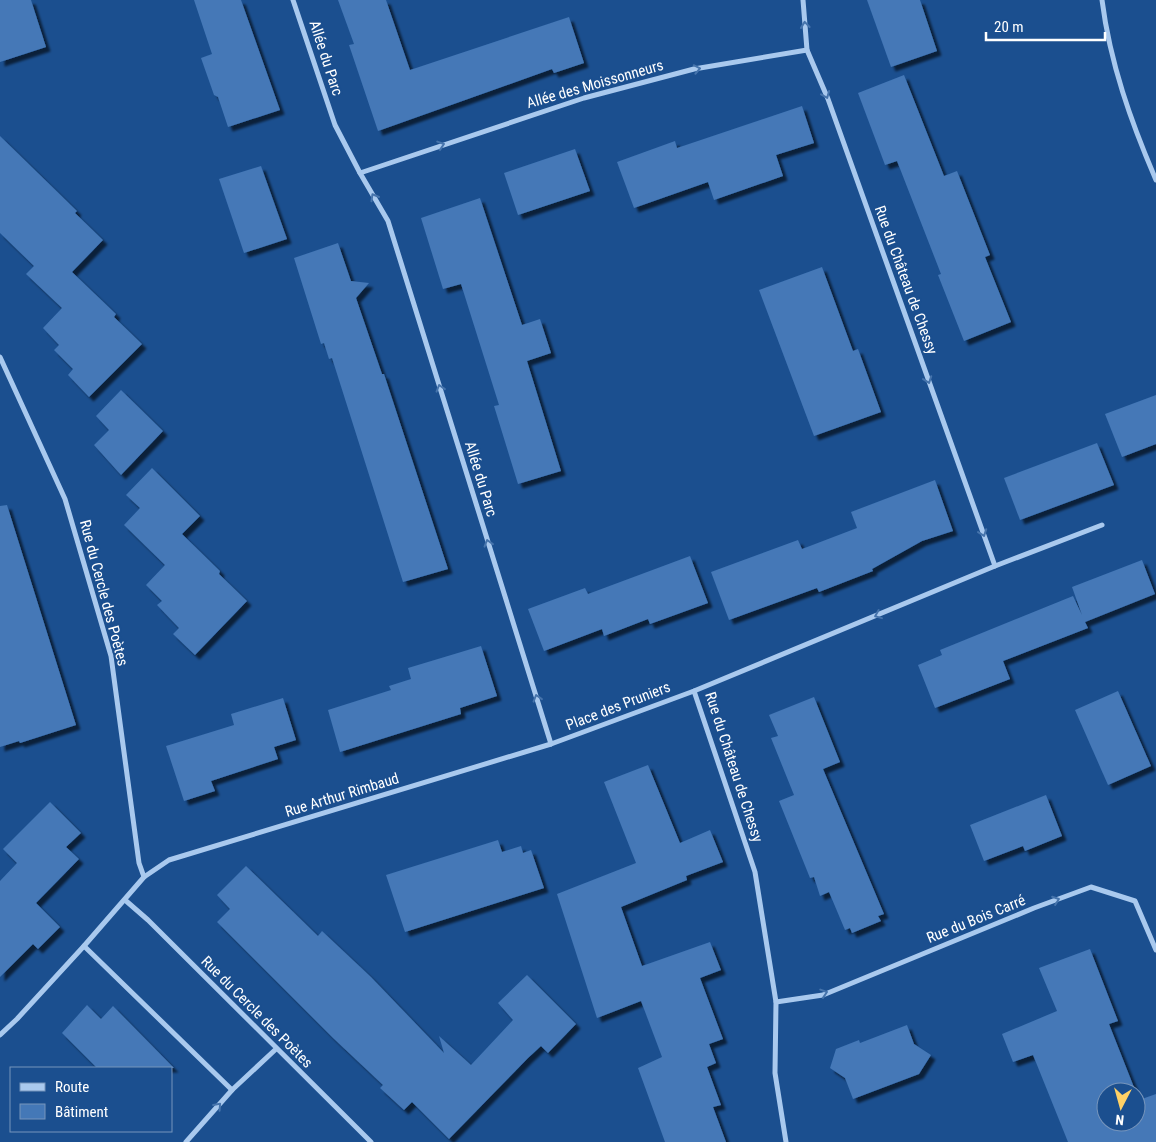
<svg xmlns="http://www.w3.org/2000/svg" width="1156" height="1142" viewBox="0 0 1156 1142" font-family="'Roboto Condensed',sans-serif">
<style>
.building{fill:#4478b7;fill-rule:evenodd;filter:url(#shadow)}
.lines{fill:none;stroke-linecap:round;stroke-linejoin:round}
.street{stroke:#a9c9ee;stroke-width:5}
.oneway{stroke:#4674ac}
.labels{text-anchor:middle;stroke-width:4;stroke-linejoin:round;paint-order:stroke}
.street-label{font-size:15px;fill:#fff;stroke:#1b4f8f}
</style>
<defs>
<filter id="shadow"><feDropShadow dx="4.5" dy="4.5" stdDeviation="1" flood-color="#0009"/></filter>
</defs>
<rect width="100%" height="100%" fill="#1b4f8f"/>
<g class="building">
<polygon points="0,0 31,0 46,47 0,62"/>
<polygon points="194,0 241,0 280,110 228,127 218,97 214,95 201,58 212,54"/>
<polygon points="338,0 386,0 410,70 569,17 584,63 554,73 552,69 378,131 349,45 354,44"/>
<polygon points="867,0 920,0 937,51 891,67"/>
<polygon points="904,75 944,176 957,171 990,255 985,257 1011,322 964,341 938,275 941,274 897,161 885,165 858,93"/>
<polygon points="802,106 814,143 776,155 783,176 714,200 708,182 634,208 617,162 675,141 677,148"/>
<polygon points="0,136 77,211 75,213 103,240 72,272 116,314 114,317 142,344 89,397 68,375 73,369 54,350 59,345 43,328 62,308 26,274 34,266 0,233"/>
<polygon points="575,149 590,191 518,215 504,173"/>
<polygon points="261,166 287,239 244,253 219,179"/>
<polygon points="480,198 522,325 540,319 551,353 527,361 561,471 518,484 494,406 499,405 461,284 443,289 421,218"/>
<polygon points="338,243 351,281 369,283 356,298 382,374 384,374 448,569 403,582 332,358 329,359 324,343 321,344 294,258"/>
<polygon points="822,267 853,351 858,349 881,412 814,436 759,290"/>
<polygon points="121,390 163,431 121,475 94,445 109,430 96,416"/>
<polygon points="1156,395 1156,444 1122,457 1105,414"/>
<polygon points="1097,443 1114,485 1020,520 1004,478"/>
<polygon points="152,468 200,516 182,534 220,571 219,574 247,601 195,655 173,634 179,628 157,605 162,601 146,585 165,565 124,525 140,508 126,495"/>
<polygon points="935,480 953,531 922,541 872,569 873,571 819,592 817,588 729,620 711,572 798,540 802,549 857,528 851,512"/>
<polygon points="7,505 76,725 20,743 19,741 0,747 0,506"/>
<polygon points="690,556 708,603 650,624 648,619 604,636 602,629 544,651 528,609 585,588 588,594"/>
<polygon points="1142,560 1155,594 1085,622 1088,628 1003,661 1010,679 935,708 918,665 942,655 940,650 1073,596 1082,615 1072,587"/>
<polygon points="481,646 497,696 460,708 461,714 340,752 328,710 391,690 389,686 411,679 408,668"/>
<polygon points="1118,691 1151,766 1108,785 1075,710"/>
<polygon points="814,697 840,762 823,769 884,914 878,916 881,921 852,933 850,928 845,930 829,892 820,896 814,877 810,878 779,801 794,795 771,738 778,736 769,715"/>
<polygon points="283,698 296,740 274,747 278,759 211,781 215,791 184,801 166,746 234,725 231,714"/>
<polygon points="648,765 680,843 710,830 723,862 686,876 687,880 621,907 642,966 710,942 721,970 700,978 723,1039 709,1044 716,1063 707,1067 721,1105 713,1107 726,1142 665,1142 638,1068 662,1057 641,1001 597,1018 557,894 636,863 604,782"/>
<polygon points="1046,795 1062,836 1025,851 1023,846 984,861 970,825"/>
<polygon points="50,802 81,833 66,847 79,859 36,903 60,927 38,949 33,944 0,977 0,881 17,863 3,849"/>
<polygon points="498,840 502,852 521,846 523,853 531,850 544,888 405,932 386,875"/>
<polygon points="246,866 318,936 322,931 371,977 444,1053 439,1036 471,1065 513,1020 498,1003 527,975 576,1024 548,1053 541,1046 528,1058 449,1139 412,1102 404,1110 380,1088 383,1085 333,1038 217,922 230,909 217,895"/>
<path d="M1090 949 1118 1021 1109 1024 1139 1100 1156 1094V1142H1068L1033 1055 1013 1062 1002 1034 1057 1011 1039 968ZM1106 1092H1136V1122H1106Z"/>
<polygon points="87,1005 101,1019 113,1006 174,1068 97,1068 62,1033"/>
<polygon points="907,1025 914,1044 931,1055 919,1074 853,1099 845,1078 830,1068 836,1049 859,1040 860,1043"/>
</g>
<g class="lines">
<g class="street">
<polyline points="293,0 335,125 360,173 388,221 551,744"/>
<path d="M1102 0C1110 63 1131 122 1156 180"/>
<polyline points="360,173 584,98 694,69 807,50"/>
<polyline points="0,357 65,499 111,656 139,863 144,877"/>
<polyline points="995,566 1102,525"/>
<polyline points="694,691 755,872 776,1002 775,1073 786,1142"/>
<polyline points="125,900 148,920 371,1142"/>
<polyline points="84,946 232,1090"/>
<polyline points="776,1002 823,995 1034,908 1091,887 1135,901 1156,950"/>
<polyline points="0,1035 17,1019 84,946 144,877 169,860 551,744 694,691 995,566 828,99 807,50 803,0"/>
<polyline points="186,1142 232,1090 276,1049"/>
</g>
</g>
<defs><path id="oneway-chevron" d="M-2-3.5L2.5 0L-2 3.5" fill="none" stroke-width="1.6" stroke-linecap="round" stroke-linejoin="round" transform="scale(1.25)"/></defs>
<g class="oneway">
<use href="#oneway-chevron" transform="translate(805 25) rotate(-96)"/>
<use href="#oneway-chevron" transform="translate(697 69) rotate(-11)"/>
<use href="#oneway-chevron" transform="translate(826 95) rotate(68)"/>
<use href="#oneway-chevron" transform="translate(441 145) rotate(-18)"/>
<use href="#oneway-chevron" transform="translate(374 197) rotate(-120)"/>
<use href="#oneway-chevron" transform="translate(928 380) rotate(70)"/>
<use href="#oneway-chevron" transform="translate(440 388) rotate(-107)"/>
<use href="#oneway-chevron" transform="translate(983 533) rotate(70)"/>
<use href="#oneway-chevron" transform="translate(488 543) rotate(-107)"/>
<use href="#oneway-chevron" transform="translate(878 615) rotate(158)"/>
<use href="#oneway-chevron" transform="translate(537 698) rotate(-107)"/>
<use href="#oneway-chevron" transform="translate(1056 900) rotate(-20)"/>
<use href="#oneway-chevron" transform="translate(824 993) rotate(-18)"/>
<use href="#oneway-chevron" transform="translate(218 1106) rotate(-48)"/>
</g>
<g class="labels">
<g class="street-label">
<text transform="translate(326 58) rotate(72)" y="5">Allée du Parc</text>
<text transform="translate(595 84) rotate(-16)" y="5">Allée des Moissonneurs</text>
<text transform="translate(906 280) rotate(70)" y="5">Rue du Château de Chessy</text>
<text transform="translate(481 479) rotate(73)" y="5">Allée du Parc</text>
<text transform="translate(104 593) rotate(75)" y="5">Rue du Cercle des Poètes</text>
<text transform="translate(618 706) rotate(-21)" y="5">Place des Pruniers</text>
<text transform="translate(734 767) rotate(72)" y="5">Rue du Château de Chessy</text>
<text transform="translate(342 795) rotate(-17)" y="5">Rue Arthur Rimbaud</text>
<text transform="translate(976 919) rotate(-22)" y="5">Rue du Bois Carré</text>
<text transform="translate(257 1012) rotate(45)" y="5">Rue du Cercle des Poètes</text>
</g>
</g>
<rect x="10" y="1067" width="162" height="65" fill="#1b4f8f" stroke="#7695bc"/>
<rect x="20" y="1083" width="25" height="8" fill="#a9c9ee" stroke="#7695bc"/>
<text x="55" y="1092" font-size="15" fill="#ffffff">Route</text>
<rect x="20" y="1104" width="25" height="15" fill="#4478b7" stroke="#7695bc"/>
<text x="55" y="1117" font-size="15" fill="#ffffff">Bâtiment</text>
<g transform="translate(1121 1107) rotate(186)"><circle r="24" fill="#1b4f8f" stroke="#7695bc"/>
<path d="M0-4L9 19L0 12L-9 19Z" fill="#ffd166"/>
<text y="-8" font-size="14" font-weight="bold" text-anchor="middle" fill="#ffffff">N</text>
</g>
<path d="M986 32v8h119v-8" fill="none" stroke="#ffffff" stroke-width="2.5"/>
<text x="994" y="32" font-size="15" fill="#ffffff" stroke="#1b4f8f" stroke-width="4" paint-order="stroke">20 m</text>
</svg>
